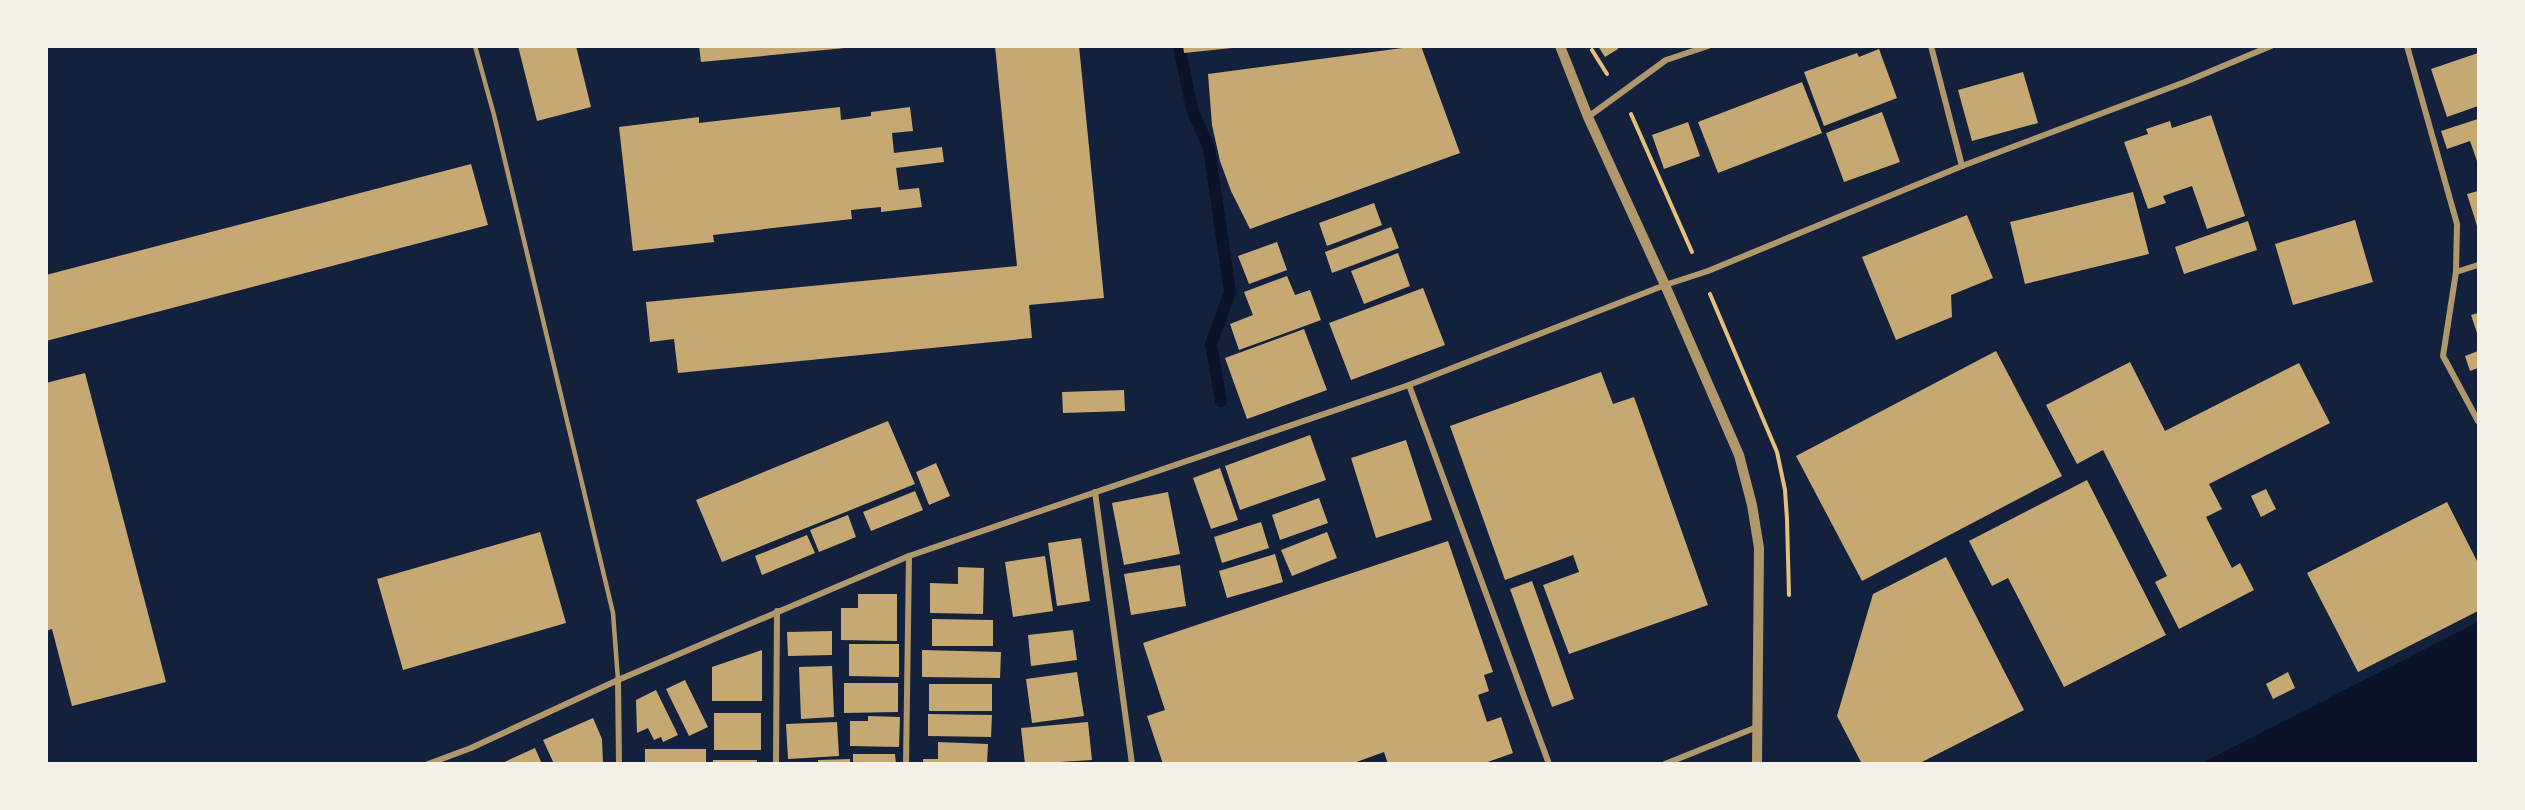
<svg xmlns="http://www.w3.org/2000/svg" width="2525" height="810" viewBox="0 0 2525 810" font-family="Raleway,sans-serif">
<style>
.water{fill:#0b132b}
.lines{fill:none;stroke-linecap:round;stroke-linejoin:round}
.stream{stroke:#0b132b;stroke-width:12}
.building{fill:#c6a872}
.path{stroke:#e5c07b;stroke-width:4}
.service{stroke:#b1986c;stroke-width:4.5}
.minor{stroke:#b1986c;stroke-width:6}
.tertiary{stroke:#b1986c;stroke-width:10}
</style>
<rect width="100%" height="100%" fill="#14213d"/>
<polygon class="water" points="2478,622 2478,763 2202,763"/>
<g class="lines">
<polyline class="stream" points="1179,46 1192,109 1209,148 1230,292 1211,344 1221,401"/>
</g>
<g class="building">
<polygon points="518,46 576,46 591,107 537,121"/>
<polygon points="699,46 845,46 845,48 701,62"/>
<polygon points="995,46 1079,46 1104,298 1029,305 1032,338 678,373 674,339 650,342 646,302 1017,266"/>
<polygon points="1183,46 1232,46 1232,48 1184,53"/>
<polygon points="1417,46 1421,46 1460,153 1250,229 1231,191 1220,161 1212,125 1208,74"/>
<polygon points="1598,46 1617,46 1618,49 1605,57"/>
<polygon points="1879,49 1897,98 1824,126 1804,72 1857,53 1859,57"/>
<polygon points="2478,53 2478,106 2447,117 2431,69"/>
<polygon points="2023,72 2038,123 1972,141 1958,90"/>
<polygon points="1802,82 1822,133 1718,173 1698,122"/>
<polygon points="840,107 841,120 871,116 871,112 910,107 913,131 892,133 894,153 942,147 944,162 896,168 899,190 919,188 922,207 881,212 881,207 851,210 852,219 713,235 714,242 633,251 619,127 699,117 699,123"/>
<polygon points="1882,112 1900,162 1844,182 1826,133"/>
<polygon points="2211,115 2245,216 2207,229 2192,186 2163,196 2166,203 2148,209 2124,142 2148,134 2146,129 2170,121 2172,128"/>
<polygon points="2478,119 2478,164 2470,141 2447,149 2441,131"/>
<polygon points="1688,122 1700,156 1664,169 1652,135"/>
<polygon points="471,164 488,225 46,341 46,275"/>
<polygon points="2478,191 2478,229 2467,194"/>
<polygon points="2133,192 2149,254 2025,284 2010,222"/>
<polygon points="1374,203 1382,225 1327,246 1319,223"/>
<polygon points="1967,215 1993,278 1951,295 1952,317 1896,340 1862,257"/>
<polygon points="2355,220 2373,282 2293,305 2275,244"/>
<polygon points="2248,221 2257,250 2184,274 2175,247"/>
<polygon points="1391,227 1399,248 1332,273 1325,252"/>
<polygon points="1277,242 1287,270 1249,284 1238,256"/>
<polygon points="1398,253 1410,286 1364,304 1351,271"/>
<polygon points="1287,276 1295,295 1310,290 1321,320 1239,350 1230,324 1253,315 1244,292"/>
<polygon points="1423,288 1445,345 1351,380 1329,323"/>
<polygon points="2478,313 2478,336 2471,315"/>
<polygon points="1304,329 1327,390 1247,419 1225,358"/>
<polygon points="1996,351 2062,476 1862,581 1796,456"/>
<polygon points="2478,351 2478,368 2470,371 2465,356"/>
<polygon points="2130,362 2165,431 2299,363 2330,423 2209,484 2222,509 2206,517 2232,568 2240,563 2254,590 2179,629 2155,582 2167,576 2103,450 2077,464 2046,405"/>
<polygon points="1601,372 1613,404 1634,397 1708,605 1569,654 1543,585 1579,572 1573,555 1505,580 1450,426"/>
<polygon points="85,373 166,682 72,706 52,629 46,631 46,383"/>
<polygon points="1124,390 1125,411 1063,413 1062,392"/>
<polygon points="888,421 915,484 722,562 696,500"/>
<polygon points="1310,435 1326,480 1240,510 1225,466"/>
<polygon points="1406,440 1432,520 1376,538 1351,458"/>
<polygon points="936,463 950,496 929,505 916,472"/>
<polygon points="1220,468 1238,520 1211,529 1193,478"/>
<polygon points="2087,480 2166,635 2064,687 2008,578 1992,586 1969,541"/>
<polygon points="2266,489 2276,509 2261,517 2251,496"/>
<polygon points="915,491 923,510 871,531 863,512"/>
<polygon points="1168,492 1180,554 1124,565 1112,503"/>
<polygon points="1319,498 1328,523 1280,540 1272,515"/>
<polygon points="2447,502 2478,563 2478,611 2358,672 2307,573"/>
<polygon points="848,515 856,537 819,552 810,530"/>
<polygon points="1261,522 1269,548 1222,563 1214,537"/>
<polygon points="540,532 566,623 403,670 377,579"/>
<polygon points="1327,532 1337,558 1292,576 1281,550"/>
<polygon points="807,535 815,553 762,575 755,556"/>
<polygon points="1081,538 1090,601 1057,606 1048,543"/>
<polygon points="1448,541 1493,672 1484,675 1489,691 1478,695 1487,722 1501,717 1513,753 1482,764 1388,764 1384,752 1351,764 1163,764 1147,716 1165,710 1143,643"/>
<polygon points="1275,554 1283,582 1227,598 1219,571"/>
<polygon points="1045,556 1053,611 1013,617 1005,562"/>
<polygon points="1946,557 2024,710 1918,764 1862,764 1837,716 1873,594"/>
<polygon points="1180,565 1186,606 1131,615 1124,574"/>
<polygon points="958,567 984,568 983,614 930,613 930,583 958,584"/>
<polygon points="1532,581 1574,699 1552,707 1510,589"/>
<polygon points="858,594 897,594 897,641 841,640 841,608 858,608"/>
<polygon points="932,619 993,620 993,646 932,646"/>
<polygon points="1073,630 1077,660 1031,666 1028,635"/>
<polygon points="832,631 832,655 788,656 787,632"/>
<polygon points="849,644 899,644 899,677 849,676"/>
<polygon points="762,650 762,701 712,701 712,667"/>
<polygon points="922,650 1001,652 1000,678 922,677"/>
<polygon points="832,666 834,717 801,719 799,667"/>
<polygon points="1077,672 1084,716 1032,723 1026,679"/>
<polygon points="2288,672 2295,688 2273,699 2266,684"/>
<polygon points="685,680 708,727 689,736 666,689"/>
<polygon points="844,683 898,683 898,712 844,713"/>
<rect x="929" y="684" width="63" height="27"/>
<polygon points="656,690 678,735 663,742 661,737 654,740 648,728 637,733 636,700"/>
<rect x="714" y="713" width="47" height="37"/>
<polygon points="928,714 992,715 991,737 928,736"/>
<polygon points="868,716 900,717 899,747 850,746 850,721 868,721"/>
<polygon points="593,718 602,739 603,764 554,764 543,740"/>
<polygon points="837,722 839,756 788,759 786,724"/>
<polygon points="1088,722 1092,760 1025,764 1021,728"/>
<polygon points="938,742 988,744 987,764 923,764 923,759 938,759"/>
<polygon points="535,748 542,764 500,764"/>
<rect x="645" y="749" width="61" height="15"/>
<polygon points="853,754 895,754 896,764 853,764"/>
<polygon points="850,759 850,764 818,764 818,760"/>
<rect x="713" y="760" width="44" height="4"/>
</g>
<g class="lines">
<g class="path">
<polyline points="1592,50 1607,74"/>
<polyline points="1631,114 1692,252"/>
<polyline points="1710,294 1777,452 1785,490 1787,519 1789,595"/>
</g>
<polyline class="service" points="475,46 494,115 613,613 618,680"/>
<g class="minor">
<polyline points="1931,46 1962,166"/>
<polyline points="2407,46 2457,224 2456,272 2443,356 2478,421"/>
<polyline points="1588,117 1666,60 1708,46"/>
<polyline points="2456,272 2478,265"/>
<polyline points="1409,385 1549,764"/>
<polyline points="1095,492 1132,764"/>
<polyline points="618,680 619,764"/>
<polyline points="428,764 471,748 618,680 909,556 1409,385 1665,285 1708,271 1962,166 2185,82 2271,46"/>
<polyline points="776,764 777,611"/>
<polyline points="906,764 909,556"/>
<polyline points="1665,764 1757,727"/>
</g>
<polyline class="tertiary" points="1560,46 1588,117 1665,285 1739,455 1752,505 1759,548 1757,764"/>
</g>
<rect width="2525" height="810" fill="none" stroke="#f6f1e7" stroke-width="96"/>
</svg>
